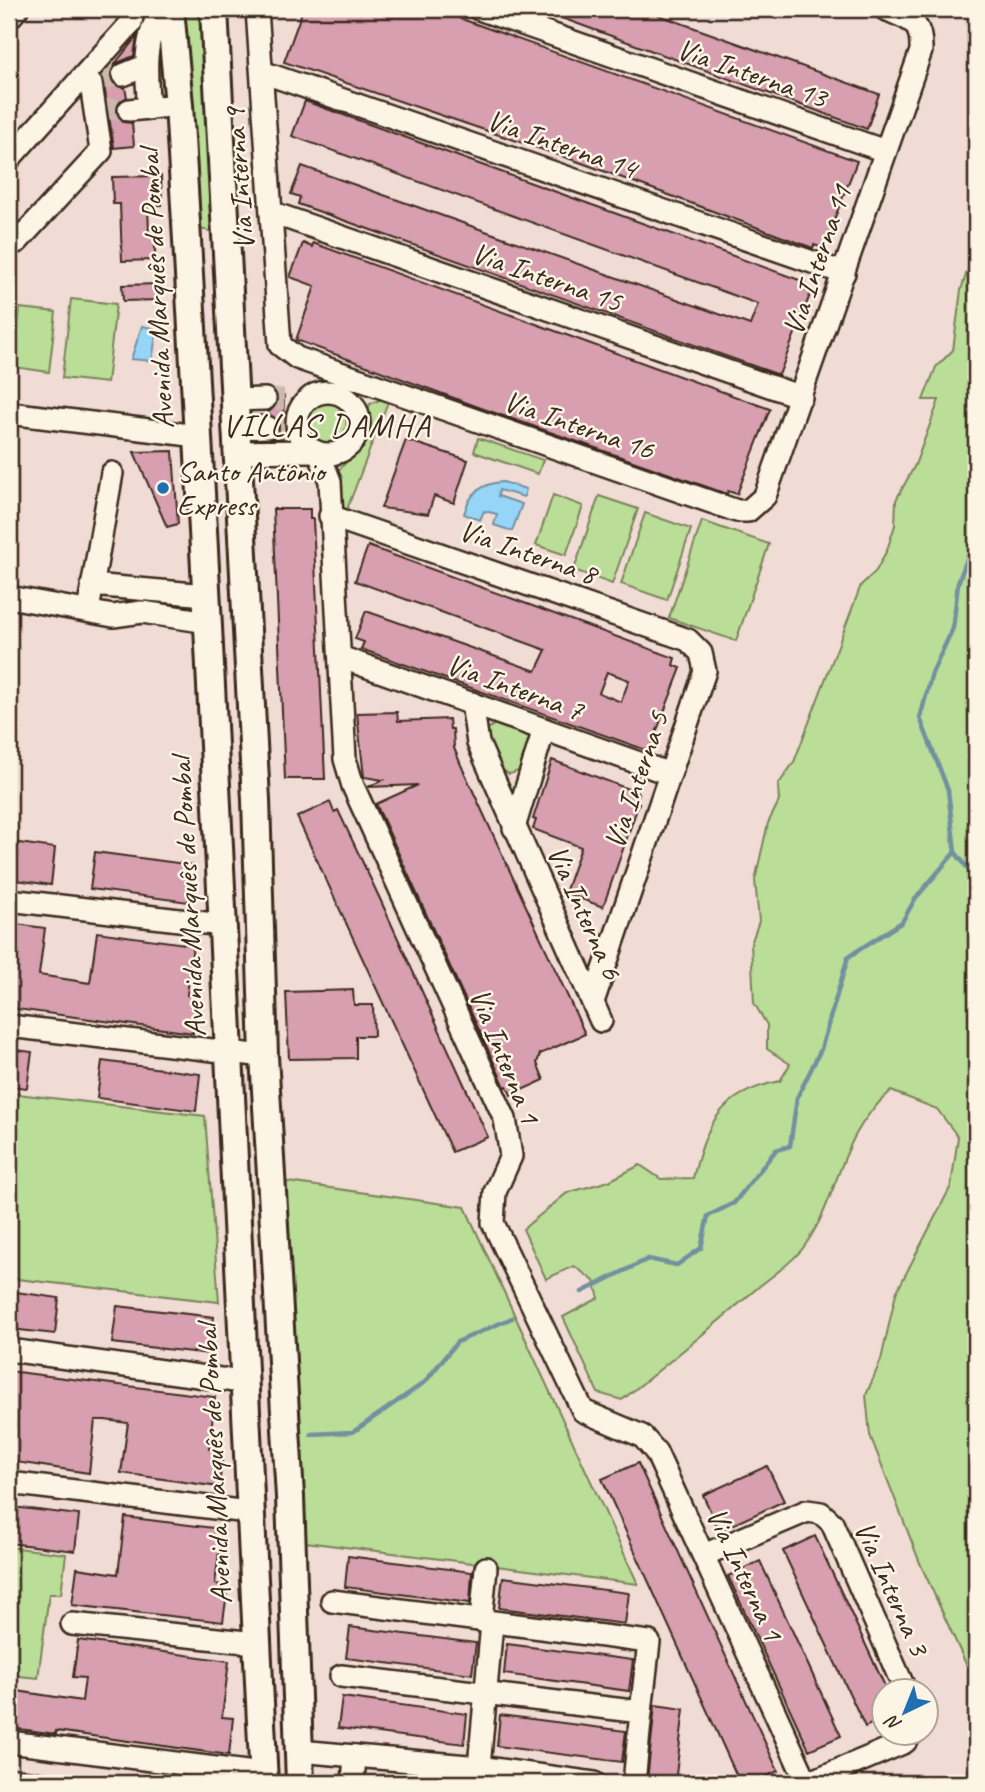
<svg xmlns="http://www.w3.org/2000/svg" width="985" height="1792" viewBox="0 0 985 1792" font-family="Caveat,sans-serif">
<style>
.green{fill:#badd97;stroke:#7a845a;stroke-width:2}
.water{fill:#96d5f7;stroke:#7291a0;stroke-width:2}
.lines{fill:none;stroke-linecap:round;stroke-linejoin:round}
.stream{stroke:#7291a0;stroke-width:4.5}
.building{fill:#d79faf;stroke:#3b2a1e;stroke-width:2;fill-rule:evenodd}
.minor-tunnel{stroke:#cdb8b0;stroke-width:21;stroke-dasharray:21 10;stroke-linecap:butt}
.minor-casing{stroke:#3b2a1e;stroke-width:26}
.major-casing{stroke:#3b2a1e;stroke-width:32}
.minor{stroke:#fcf5e5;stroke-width:21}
.major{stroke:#fcf5e5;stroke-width:26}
.poi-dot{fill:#1f6fb2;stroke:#fcf5e5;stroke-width:2.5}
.labels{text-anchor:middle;stroke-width:5;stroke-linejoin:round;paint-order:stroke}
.street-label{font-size:30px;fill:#3b2a1e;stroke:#fcf5e5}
.poi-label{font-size:30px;fill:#3b2a1e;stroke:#fcf5e5;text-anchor:start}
.neighbourhood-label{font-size:32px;letter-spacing:2px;fill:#3b2a1e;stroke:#fcf5e5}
</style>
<rect width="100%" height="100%" fill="#f1dbd5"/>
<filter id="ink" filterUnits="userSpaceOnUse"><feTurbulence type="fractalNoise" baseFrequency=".0143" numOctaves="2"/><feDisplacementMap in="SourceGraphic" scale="14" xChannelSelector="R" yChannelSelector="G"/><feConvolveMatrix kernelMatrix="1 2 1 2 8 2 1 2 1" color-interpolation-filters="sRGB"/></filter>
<g filter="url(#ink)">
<g class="green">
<polygon points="183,9 207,9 219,233 195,228"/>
<path d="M976 245V1686L920 1563 870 1435 866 1395 881 1360 896 1293 951 1186 958 1137 937 1109 891 1091C836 1138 842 1195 803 1248 791 1264 770 1277 755 1290 711 1328 667 1364 622 1400L598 1393 563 1317 599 1298 594 1281 574 1266 546 1279 523 1229 567 1193 609 1181 640 1165 661 1179 693 1178C707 1123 720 1093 780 1081L790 1064 767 1049V1025L754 1003 751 944 759 921 755 880 768 823 779 801 778 785 794 762 861 585 876 571 887 550 895 525 896 500 915 465 939 400H923L936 367 953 350 961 290Z"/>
<polygon points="71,299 116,304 107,383 62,378"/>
<polygon points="20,308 56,312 49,372 14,367"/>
<polygon points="386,397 389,399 346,512 339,500 338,471 365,441 366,416 370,404"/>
<circle cx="328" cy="424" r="24"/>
<polygon points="478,438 543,460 538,474 474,452"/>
<polygon points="553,495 583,506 566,555 536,545"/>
<polygon points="599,496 638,509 612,584 574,570"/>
<polygon points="645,513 691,529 667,600 621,584"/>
<polygon points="702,521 769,544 736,641 669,618"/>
<path d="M496 723 529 735 531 739C527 755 527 772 509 774 496 769 483 742 488 729Z"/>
<polygon points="9,1093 205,1116 219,1302 9,1278"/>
<polygon points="281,1181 465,1207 638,1584 298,1541"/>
<polygon points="9,1547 66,1554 61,1594 49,1594 38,1678 9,1675"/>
</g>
<g class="water">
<polygon points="142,326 157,329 152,361 131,359"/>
<path d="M503 482 526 489 524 497 499 490 498 496 522 504 512 531 494 525 497 514 484 511 480 520 464 514C469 494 482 483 503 482Z"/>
</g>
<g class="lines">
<g class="stream">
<polyline points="976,535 958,583 953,628 932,673 920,718 948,790 955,852 976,879"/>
<polyline points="582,1292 648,1259 677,1265 701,1248 708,1216 734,1203 776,1150 790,1146 797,1098 821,1049 848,957 902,922 915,899 955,852"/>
<polyline points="311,1434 353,1432 425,1382 457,1342 512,1318"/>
</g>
</g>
<g class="building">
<polygon points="303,9 434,9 857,161 823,248 814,245 813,248 579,162 284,62"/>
<polygon points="537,9 642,9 879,94 867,129"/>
<polygon points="137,36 134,56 117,63 110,74 114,85 125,88 127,97 117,104 116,112 123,122 132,123 134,146 114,148 103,79"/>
<polygon points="305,101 805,282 802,289 811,292 779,375 298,204 300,197 291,194 302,166 750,325 758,304 292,136"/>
<polygon points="161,176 162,205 148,205 149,233 155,232 155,260 122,261 120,204 113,204 112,177"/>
<polygon points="303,243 312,247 313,243 770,409 737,494 728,491 727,494 481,408 296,340 315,286 290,277"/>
<polygon points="159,284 159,300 123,301 122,285"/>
<polygon points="276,392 284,396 283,438 273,438 279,433 278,421 266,414 277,405"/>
<polygon points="406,440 468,460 454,503 434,496 428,514 381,508"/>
<polygon points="173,451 178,524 167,527 134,452"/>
<polygon points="273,509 310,509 310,519 313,519 325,779 285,779"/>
<path d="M368 546 675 658 673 665 681 668 649 751 361 649 364 642 355 639 366 611 536 671 546 650 355 581ZM607 672 629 680 621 702 599 693Z"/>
<polygon points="397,712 398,721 449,719 450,729 453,729 454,748 461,765 585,1034 540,1054 537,1063 544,1080 511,1095 507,1086 505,1087 376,804 418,785 368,787 383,780 364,777 357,713"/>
<polygon points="552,760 639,793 636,802 639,803 603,907 565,893 581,847 533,829 536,820 533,819"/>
<polygon points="330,802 334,812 338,810 380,899 488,1137 452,1152 297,817"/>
<polygon points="12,842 55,848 51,885 9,879"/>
<polygon points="95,852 193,865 188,902 90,889"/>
<polygon points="9,923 45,928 39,975 90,983 97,932 193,945 187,995 197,996 193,1033 9,1008"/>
<polygon points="353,990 354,1005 373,1005 374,1036 356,1036 356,1058 289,1059 286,992"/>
<polygon points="9,1049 32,1052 27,1088 10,1086"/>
<polygon points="102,1061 200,1074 196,1111 97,1098"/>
<polygon points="16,1292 59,1298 55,1334 11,1329"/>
<polygon points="117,1306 214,1317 209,1354 112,1343"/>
<polygon points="9,1371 215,1397 209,1449 223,1451 219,1487 121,1473 128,1423 105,1420 95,1420 89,1473 9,1461"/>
<polygon points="638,1463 778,1771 752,1783 740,1783 602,1479"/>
<polygon points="767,1466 784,1501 719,1531 703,1495"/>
<polygon points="13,1507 79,1515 75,1551 9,1543 9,1513 12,1513"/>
<polygon points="125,1517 222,1529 215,1584 228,1586 223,1622 72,1605 77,1568 118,1574"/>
<polygon points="815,1536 884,1684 884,1718 865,1727 783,1551"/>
<polygon points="348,1556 472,1572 470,1603 345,1587"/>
<polygon points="760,1561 841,1736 809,1750 728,1576"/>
<polygon points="503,1577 629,1593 625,1624 499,1608"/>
<polygon points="350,1627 476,1643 472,1674 346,1658"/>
<polygon points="78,1640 229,1661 222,1717 233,1718 229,1755 56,1731 56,1734 12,1728 17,1691 82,1701 85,1678 73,1677"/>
<polygon points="507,1644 633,1660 629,1691 504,1674"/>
<polygon points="342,1697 467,1714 464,1744 338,1728"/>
<polygon points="655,1705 684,1709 675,1783 647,1781"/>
<polygon points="500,1715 626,1731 622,1762 497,1746"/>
<polygon points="9,1767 70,1776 70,1783 9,1783"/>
</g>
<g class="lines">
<g class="minor-tunnel">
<polyline points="102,79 123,75"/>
<polyline points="105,109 129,110"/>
<polyline points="265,399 284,399"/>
<polyline points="267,427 285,427"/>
</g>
<g class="minor-casing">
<g id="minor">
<path d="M257 9 280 345 297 358 737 511H748L765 496 921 51C922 20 910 20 885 9"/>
<polyline points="479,9 885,151"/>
<polyline points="9,18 17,9"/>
<polyline points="262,72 844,273"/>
<polyline points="123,75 145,66"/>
<path d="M149 109C146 75 142 38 163 9"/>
<polyline points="129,110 179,105"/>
<polyline points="9,159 131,23 133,9"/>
<polyline points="273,213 801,397"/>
<polyline points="17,242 101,151 91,84"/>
<circle cx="328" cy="423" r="31"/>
<polyline points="233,400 265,399"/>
<polyline points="9,413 198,436"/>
<polyline points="234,428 267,427"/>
<polyline points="235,452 314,451"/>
<polyline points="319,453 330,481 345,759 353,786 505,1119 511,1156 495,1192 493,1223 583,1411 642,1436 656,1452 807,1783"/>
<polyline points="330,516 688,640 701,653 705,671 593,1002"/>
<polyline points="92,585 206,595"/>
<polyline points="9,597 113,616 142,612 208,622"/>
<polyline points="88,611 112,473"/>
<polyline points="340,657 670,774"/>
<polyline points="472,703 478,743 601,1021"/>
<polyline points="514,828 544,729"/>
<polyline points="9,900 222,925"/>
<polyline points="9,1026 264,1056"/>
<polyline points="9,1350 242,1382"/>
<polyline points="9,1483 248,1512"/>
<polyline points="704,1555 807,1511 821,1513 832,1523 905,1690"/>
<polyline points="332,1601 649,1642 641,1712"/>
<polyline points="481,1621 486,1568"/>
<polyline points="72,1624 256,1643"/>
<polyline points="341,1676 641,1712 634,1783"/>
<polyline points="9,1742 263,1774"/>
<polyline points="299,1751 479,1767 594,1783"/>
<polyline points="479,1767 492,1623"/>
<polyline points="353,1783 355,1756"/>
<polyline points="808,1783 905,1742 913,1732"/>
</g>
</g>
<g class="major-casing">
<g id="major">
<path d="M170 9 179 105C213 664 236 1224 264 1783"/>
<polyline points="214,9 256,800 264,1056 290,1497 300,1783"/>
</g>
</g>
<use href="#minor" class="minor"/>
<use href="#major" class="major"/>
</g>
</g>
<circle class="poi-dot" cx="163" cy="488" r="7"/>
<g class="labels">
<g class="street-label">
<text transform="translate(752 73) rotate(19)" y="10">Via Interna 13</text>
<text transform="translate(562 144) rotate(19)" y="10">Via Interna 14</text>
<text transform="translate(239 179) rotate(-94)" y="10">Via Interna 9</text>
<text transform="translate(817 260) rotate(-71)" y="10">Via Interna 11</text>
<text transform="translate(547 277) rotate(19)" y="10">Via Interna 15</text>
<text transform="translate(156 289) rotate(-93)" y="10">Avenida Marquês de Pombal</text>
<text transform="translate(579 425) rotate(19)" y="10">Via Interna 16</text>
<text transform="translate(528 552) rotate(19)" y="10">Via Interna 8</text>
<text transform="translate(515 687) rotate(20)" y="10">Via Interna 7</text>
<text transform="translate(636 780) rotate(-71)" y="10">Via Interna 5</text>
<text transform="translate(188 897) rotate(-93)" y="10">Avenida Marquês de Pombal</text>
<text transform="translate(585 912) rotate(66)" y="10">Via Interna 6</text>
<text transform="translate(505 1056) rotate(68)" y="10">Via Interna 1</text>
<text transform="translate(214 1464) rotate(-93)" y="10">Avenida Marquês de Pombal</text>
<text transform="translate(745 1574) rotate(65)" y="10">Via Interna 1</text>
<text transform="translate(892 1588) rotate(66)" y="10">Via Interna 3</text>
</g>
<g class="poi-label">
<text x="177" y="481">Santo Antônio<tspan x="177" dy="34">Express</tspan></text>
</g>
<g class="neighbourhood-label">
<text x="327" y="436">VILLAS DAMHA</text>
</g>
</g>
<rect width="985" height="1792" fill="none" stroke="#fcf5e5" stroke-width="35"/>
<rect x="18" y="18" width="950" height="1757" fill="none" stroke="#3b2a1e" stroke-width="2.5" filter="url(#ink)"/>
<g transform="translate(905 1712) rotate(223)"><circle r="33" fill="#fcf5e5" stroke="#afa495" stroke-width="2"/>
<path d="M0-5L12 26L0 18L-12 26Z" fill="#1f6fb2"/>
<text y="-10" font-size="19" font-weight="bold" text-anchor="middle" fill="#3b2a1e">N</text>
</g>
</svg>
